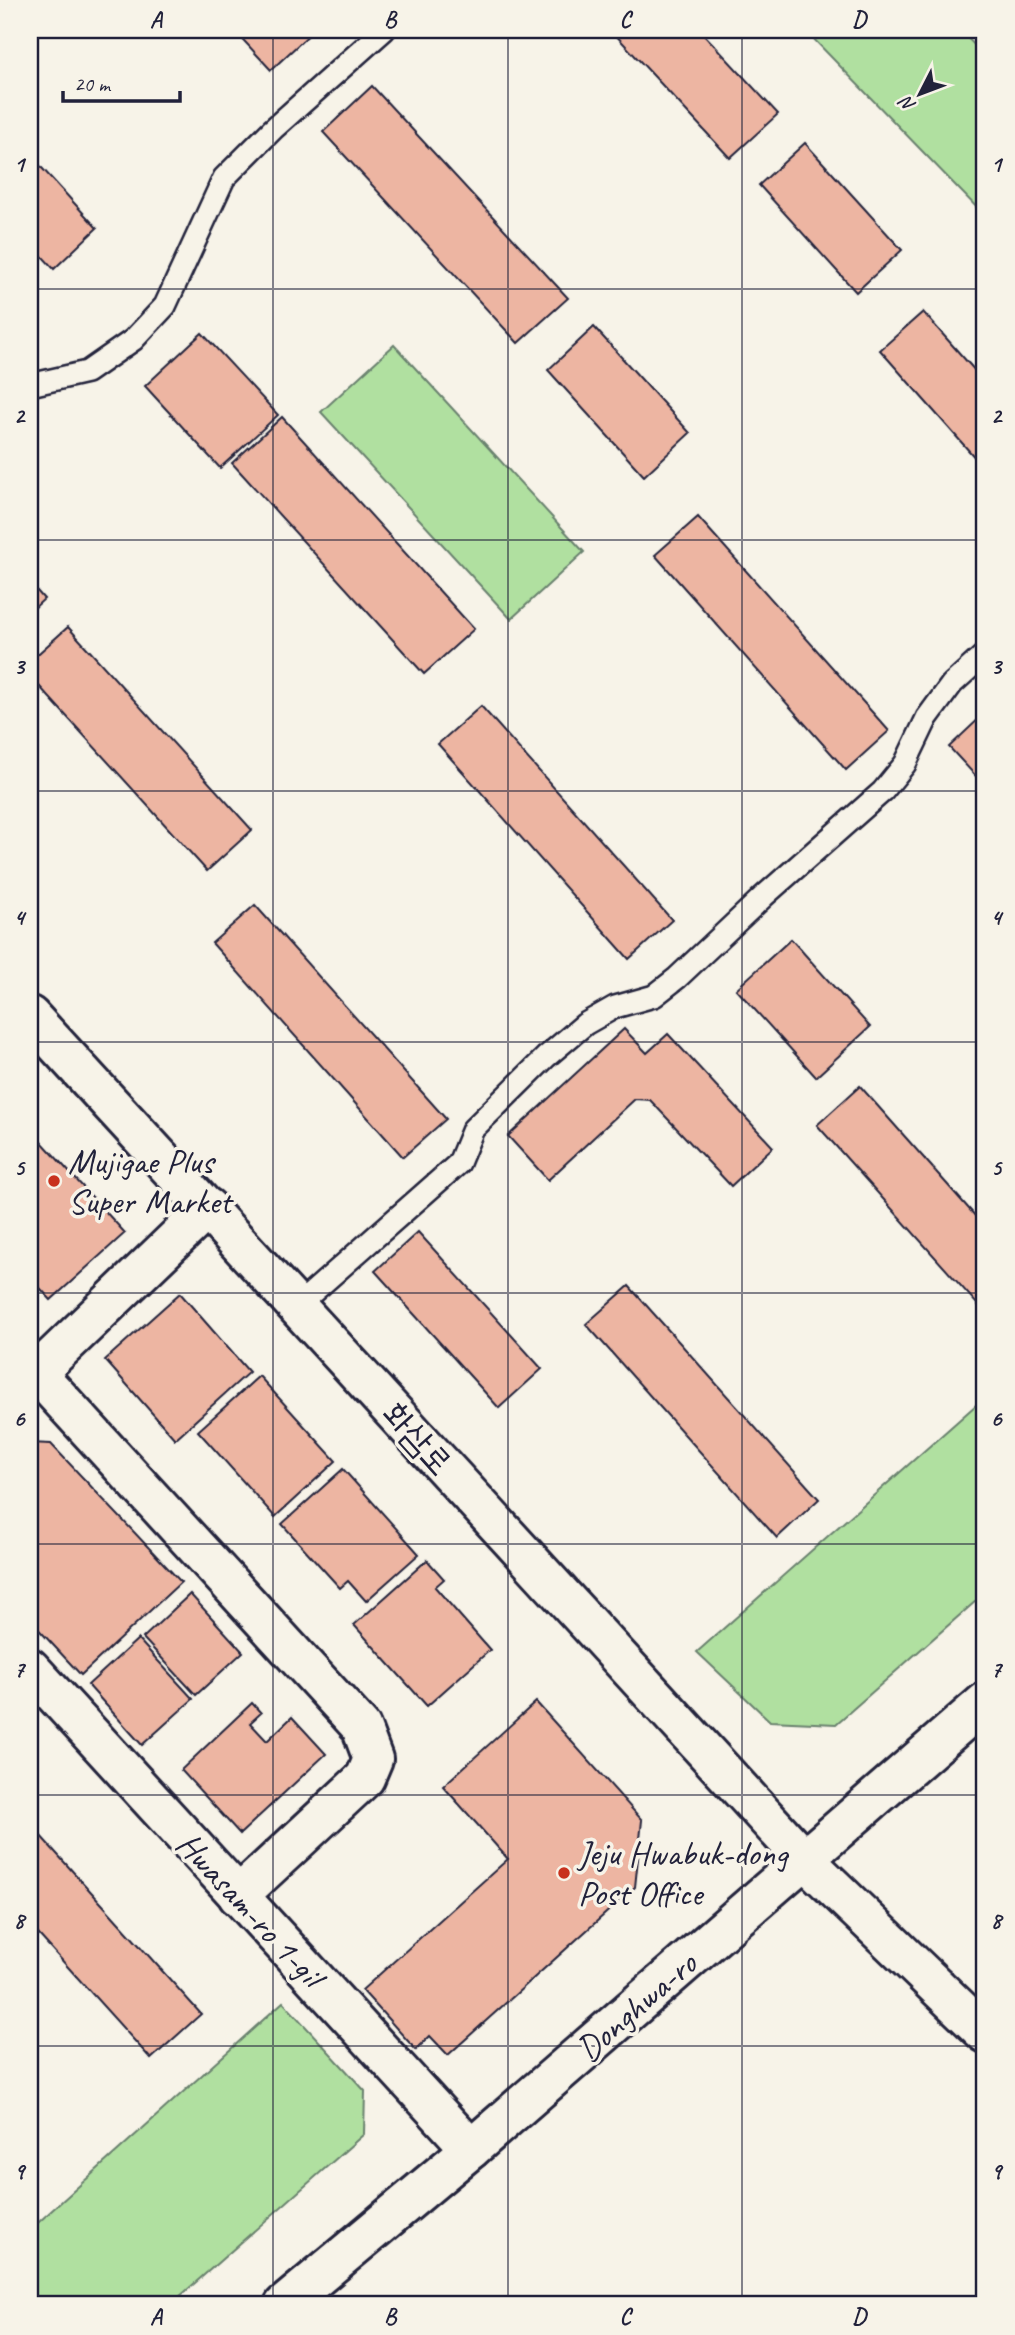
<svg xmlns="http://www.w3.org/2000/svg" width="1015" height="2335" viewBox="0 0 1015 2335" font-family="Caveat,'Poor Story',sans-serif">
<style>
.green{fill:#b0e0a0;stroke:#69816e;stroke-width:2}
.building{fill:#edb5a2;stroke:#22223b;stroke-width:2}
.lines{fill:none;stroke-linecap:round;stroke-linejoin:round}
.lane-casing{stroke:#22223b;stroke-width:26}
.street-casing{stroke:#22223b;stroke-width:44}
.secondary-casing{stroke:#22223b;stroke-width:44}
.lane{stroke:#f7f3e8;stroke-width:21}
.street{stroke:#f7f3e8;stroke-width:38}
.secondary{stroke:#f7f3e8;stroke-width:38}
.grid{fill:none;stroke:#22223b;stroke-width:2;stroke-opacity:0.55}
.poi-dot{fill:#c8321e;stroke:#f7f3e8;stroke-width:2.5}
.labels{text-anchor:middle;stroke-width:7;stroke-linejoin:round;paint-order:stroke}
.poi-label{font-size:35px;fill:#22223b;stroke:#f7f3e8;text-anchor:start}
.street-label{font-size:35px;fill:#22223b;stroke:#f7f3e8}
.neatline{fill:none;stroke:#22223b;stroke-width:2.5}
.grid-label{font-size:23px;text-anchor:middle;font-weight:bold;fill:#22223b}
</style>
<rect width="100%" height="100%" fill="#f7f3e8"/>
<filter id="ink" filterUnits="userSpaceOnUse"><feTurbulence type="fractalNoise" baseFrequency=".0143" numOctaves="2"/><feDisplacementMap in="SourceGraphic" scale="14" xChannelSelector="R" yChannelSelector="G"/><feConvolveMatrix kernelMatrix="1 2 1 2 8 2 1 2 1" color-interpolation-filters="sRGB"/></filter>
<g filter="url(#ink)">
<g class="green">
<polygon points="805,30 960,30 985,56 985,216"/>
<polygon points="394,345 584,552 511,619 321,412"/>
<polygon points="985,1397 985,1593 836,1724 770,1721 697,1652"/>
<polygon points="283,2002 365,2091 364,2134 170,2305 30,2305 30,2230"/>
</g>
<g class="building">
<polygon points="234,30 314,30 271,70"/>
<polygon points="611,30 700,30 778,114 730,158"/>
<polygon points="372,86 568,298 518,343 323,132"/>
<polygon points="805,143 902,250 856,292 759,185"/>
<polygon points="30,155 97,228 54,269 30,243"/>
<polygon points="923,312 985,382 985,469 880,350"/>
<polygon points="594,327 690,433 644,476 548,370"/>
<polygon points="202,333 278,415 220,468 145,386"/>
<polygon points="282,417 474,629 424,674 232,463"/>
<polygon points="698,517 889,731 846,770 655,555"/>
<polygon points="30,583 44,599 30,612"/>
<polygon points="68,627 252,830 207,871 30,676 30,661"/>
<polygon points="481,706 672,920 629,959 438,744"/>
<polygon points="985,713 985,786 949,747"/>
<polygon points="255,905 446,1119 403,1157 212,943"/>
<polygon points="791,939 870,1027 816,1077 736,989"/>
<polygon points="624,1029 647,1053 668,1034 773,1147 731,1186 650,1100 635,1099 548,1180 508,1136"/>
<polygon points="860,1086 985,1227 985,1313 817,1125"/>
<polygon points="30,1129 125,1233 51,1300 30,1277"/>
<polygon points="418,1232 542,1369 499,1408 375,1271"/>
<polygon points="629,1286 819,1499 777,1538 586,1324"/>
<polygon points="180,1293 249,1372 175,1439 105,1360"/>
<polygon points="259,1376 336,1461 275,1517 198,1431"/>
<polygon points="30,1443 51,1444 181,1582 81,1675 30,1620"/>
<polygon points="343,1469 419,1554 366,1601 348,1581 340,1588 282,1524"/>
<polygon points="427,1560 444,1579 435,1587 490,1650 427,1706 354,1625"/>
<polygon points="190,1594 243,1652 196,1695 143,1638"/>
<polygon points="138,1639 193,1699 142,1745 88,1685"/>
<polygon points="536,1702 642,1820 635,1887 448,2055 430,2036 416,2050 362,1990 508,1859 443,1786"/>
<polygon points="252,1703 261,1713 250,1723 267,1741 292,1717 326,1754 240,1834 181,1770"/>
<polygon points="39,1834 201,2014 151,2059 30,1925 30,1842"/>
</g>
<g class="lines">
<g class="lane-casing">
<g id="lane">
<polyline points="30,385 87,372 133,340 165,306 224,178 273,129 384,30"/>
<polyline points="297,1306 459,1163 473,1129 546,1057 585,1024 615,1007 654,996 677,978 764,896 883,791 905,764 927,718 952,684 985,654"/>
</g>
</g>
<g class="street-casing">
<g id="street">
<polyline points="30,1366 361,1727 373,1759 365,1778 238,1896"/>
<polyline points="30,1379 208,1208"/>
<polyline points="30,1668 471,2149"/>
<polyline points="805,1860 985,2033"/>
</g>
</g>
<g class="secondary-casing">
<g id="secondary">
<polyline points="30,1016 805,1860"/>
<polyline points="284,2305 471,2149 985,1702"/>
</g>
</g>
<use href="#lane" class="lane"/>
<use href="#street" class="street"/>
<use href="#secondary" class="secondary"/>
</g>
</g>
<path class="grid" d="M273 30V2305M508 30V2305M742 30V2305M30 289H985M30 540H985M30 791H985M30 1042H985M30 1293H985M30 1544H985M30 1795H985M30 2046H985"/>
<g class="poi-dot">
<circle cx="54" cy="1181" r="7"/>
<circle cx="564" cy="1873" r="7"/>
</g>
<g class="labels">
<g class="poi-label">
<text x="68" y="1173">Mujigae Plus<tspan x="68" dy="40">Super Market</tspan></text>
<text x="578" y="1865">Jeju Hwabuk-dong<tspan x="578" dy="40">Post Office</tspan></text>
</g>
<g class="street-label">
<text transform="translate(418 1438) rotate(48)" y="12">화삼로</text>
<text transform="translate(250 1909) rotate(47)" y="12">Hwasam-ro 1-gil</text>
<text transform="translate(636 2006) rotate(-41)" y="12">Donghwa-ro</text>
</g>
</g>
<rect width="1015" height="2335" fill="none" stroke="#f7f3e8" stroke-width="77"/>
<g transform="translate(920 94) rotate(228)" stroke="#f7f3e8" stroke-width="5" paint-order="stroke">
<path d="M0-5L12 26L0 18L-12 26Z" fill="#22223b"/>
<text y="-10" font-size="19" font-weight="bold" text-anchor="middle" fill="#22223b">N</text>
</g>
<path d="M63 91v10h117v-10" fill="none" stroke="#22223b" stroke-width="3.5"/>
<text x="74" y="91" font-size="21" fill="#22223b" stroke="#f7f3e8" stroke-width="5" paint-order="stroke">20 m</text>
<rect x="38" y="38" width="938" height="2258" class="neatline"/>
<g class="grid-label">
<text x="156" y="27">A</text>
<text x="390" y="27">B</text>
<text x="625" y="27">C</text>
<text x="859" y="27">D</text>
<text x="19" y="172">1</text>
<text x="996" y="172">1</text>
<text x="19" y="423">2</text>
<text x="996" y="423">2</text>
<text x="19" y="674">3</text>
<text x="996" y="674">3</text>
<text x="19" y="925">4</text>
<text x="996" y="925">4</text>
<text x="19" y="1175">5</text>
<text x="996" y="1175">5</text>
<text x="19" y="1426">6</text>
<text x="996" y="1426">6</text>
<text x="19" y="1677">7</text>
<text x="996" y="1677">7</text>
<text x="19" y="1928">8</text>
<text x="996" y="1928">8</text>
<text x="19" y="2179">9</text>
<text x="996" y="2179">9</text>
<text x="156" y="2324">A</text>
<text x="390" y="2324">B</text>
<text x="625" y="2324">C</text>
<text x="859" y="2324">D</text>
</g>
</svg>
